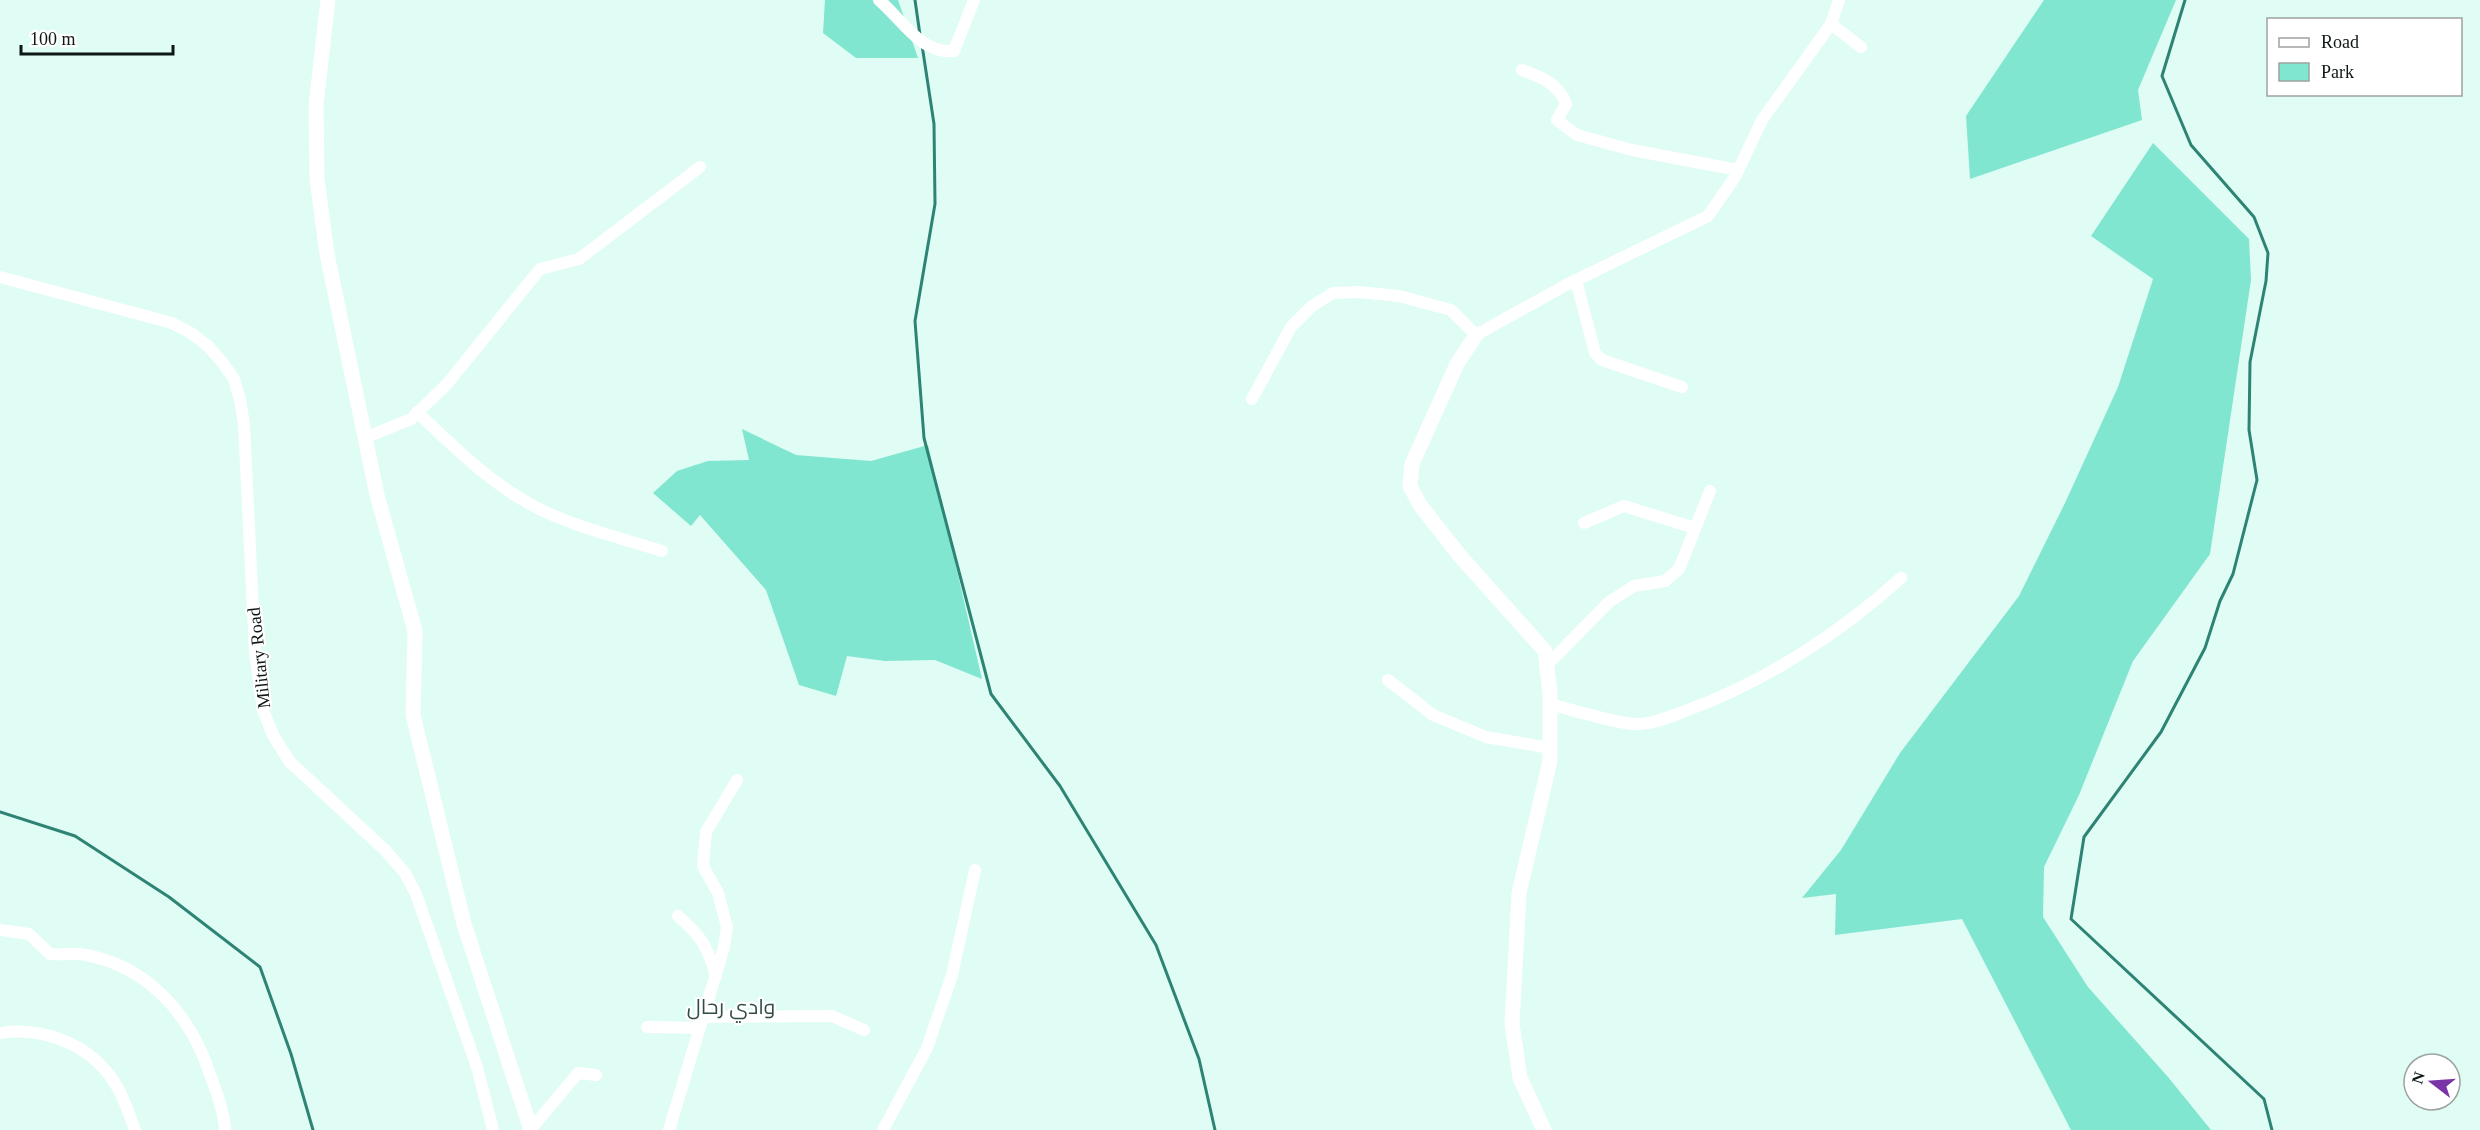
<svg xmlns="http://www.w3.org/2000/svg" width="2480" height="1130" viewBox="0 0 2480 1130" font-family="'Times New Roman',Cairo,serif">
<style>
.green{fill:#81e6d0}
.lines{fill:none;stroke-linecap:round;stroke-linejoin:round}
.stream{stroke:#2d8474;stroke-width:3}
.minor{stroke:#fff;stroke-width:12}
.tertiary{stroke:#fff;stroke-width:15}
.labels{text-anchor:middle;stroke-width:4.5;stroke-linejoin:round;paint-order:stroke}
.street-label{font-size:18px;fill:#0d1715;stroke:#fff}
.quarter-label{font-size:21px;fill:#344c47;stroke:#fff}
</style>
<rect width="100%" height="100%" fill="#dffcf5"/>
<g class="green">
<polygon points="825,0 898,0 918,58 856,58 823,33"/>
<polygon points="2044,0 2176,0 2138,90 2142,120 1970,179 1966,116"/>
<polygon points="2153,143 2249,239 2251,280 2210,554 2133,661 2079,795 2044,867 2043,917 2088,987 2168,1077 2211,1130 2071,1130 1962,919 1835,935 1836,894 1802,898 1841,850 1900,753 2019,596 2065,503 2118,387 2153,279 2091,236"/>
<polygon points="742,429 796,455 871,461 928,445 982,679 935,660 885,661 847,656 836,696 799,685 766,590 700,515 691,526 653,493 677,471 708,461 749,460"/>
</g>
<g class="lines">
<g class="stream">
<polyline points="915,0 920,35"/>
<polyline points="2185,0 2162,76 2191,145 2254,217 2268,253 2266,281 2250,362 2249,430 2257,480 2233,574 2220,601 2205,648 2161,732 2084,837 2071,919 2264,1099 2272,1130"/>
<polyline points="922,45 934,124 935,204 915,321 924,438 991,694 1060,786 1156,945 1199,1059 1215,1130"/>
<polyline points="0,812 75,836 169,897 260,967 291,1054 313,1130"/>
</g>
<g class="minor">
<path d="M879 0C902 19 920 54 954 51L974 0"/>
<polyline points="1831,24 1861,47"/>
<path d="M1522 70C1541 77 1559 84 1566 104L1557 120 1577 135 1632 150 1738 170"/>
<polyline points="0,277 172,323 191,333 208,346 222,362 234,379 240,400 244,424 255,652 263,710 273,735 289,761 385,850 405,873 416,894 477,1067 493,1130"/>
<polyline points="1576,280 1595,353 1602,360 1682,387"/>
<polyline points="1252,399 1291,327 1312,306 1333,293 1358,292 1399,296 1451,310 1476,335 1566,285 1708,216 1735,177 1762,120 1831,24 1839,0"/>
<path d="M417 412C459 452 502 495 557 517 591 531 627 540 662 551"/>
<polyline points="365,438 411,419 447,384 540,269 579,259 700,167"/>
<polyline points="1584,523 1624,506 1695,528"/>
<polyline points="1547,665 1609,602 1634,586 1665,581 1679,569 1710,491"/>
<polyline points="1388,680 1433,715 1486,737 1550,748"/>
<path d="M1550 704C1569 709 1624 726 1640 724 1656 723 1672 716 1688 710 1766 681 1840 633 1901 578"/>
<path d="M678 916C701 936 707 945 716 976"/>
<path d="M0 930 29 934 50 954C62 955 75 953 86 955 150 967 192 1017 211 1077 217 1094 224 1112 225 1130"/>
<polyline points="703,1017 832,1016 864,1030"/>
<polyline points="647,1027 700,1028"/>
<path d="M0 1033C38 1027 81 1041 106 1071 121 1088 127 1109 135 1130"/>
<polyline points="531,1129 578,1073 596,1075"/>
<polyline points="669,1130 724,947 727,927 718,893 703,866 706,832 737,780"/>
<polyline points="883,1130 927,1048 952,975 975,870"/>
</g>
<g class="tertiary">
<polyline points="328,0 316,105 317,179 327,254 377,495 415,631 413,715 464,924 531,1130"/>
<polyline points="1476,335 1457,364 1412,464 1410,486 1420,505 1460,556 1545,651 1550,693 1550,761 1519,893 1512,1024 1520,1078 1544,1130"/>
</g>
</g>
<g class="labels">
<g class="street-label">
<text transform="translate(259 658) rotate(-96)" y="6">Military Road</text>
</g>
<g class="quarter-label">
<text x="731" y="1014">وادي رحال</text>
</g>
</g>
<rect x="2267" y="18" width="195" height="78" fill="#ffffff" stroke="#9ea2a1" stroke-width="1.5"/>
<rect x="2279" y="38" width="30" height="9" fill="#ffffff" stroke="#9ea2a1" stroke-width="1.5"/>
<text x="2321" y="48" font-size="18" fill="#0d1715">Road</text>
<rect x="2279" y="63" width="30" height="18" fill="#81e6d0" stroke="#9ea2a1" stroke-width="1.5"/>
<text x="2321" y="78" font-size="18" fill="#0d1715">Park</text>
<g transform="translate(2432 1082) rotate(287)"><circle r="28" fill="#ffffff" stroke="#9ea2a1" stroke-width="1.5"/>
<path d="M0-4.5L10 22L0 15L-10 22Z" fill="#7934a7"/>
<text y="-9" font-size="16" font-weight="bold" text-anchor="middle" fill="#0d1715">N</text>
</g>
<path d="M21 45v9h152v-9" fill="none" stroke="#0d1715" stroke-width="3"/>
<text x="30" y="45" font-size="18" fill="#0d1715" stroke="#ffffff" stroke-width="4.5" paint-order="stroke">100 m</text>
</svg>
